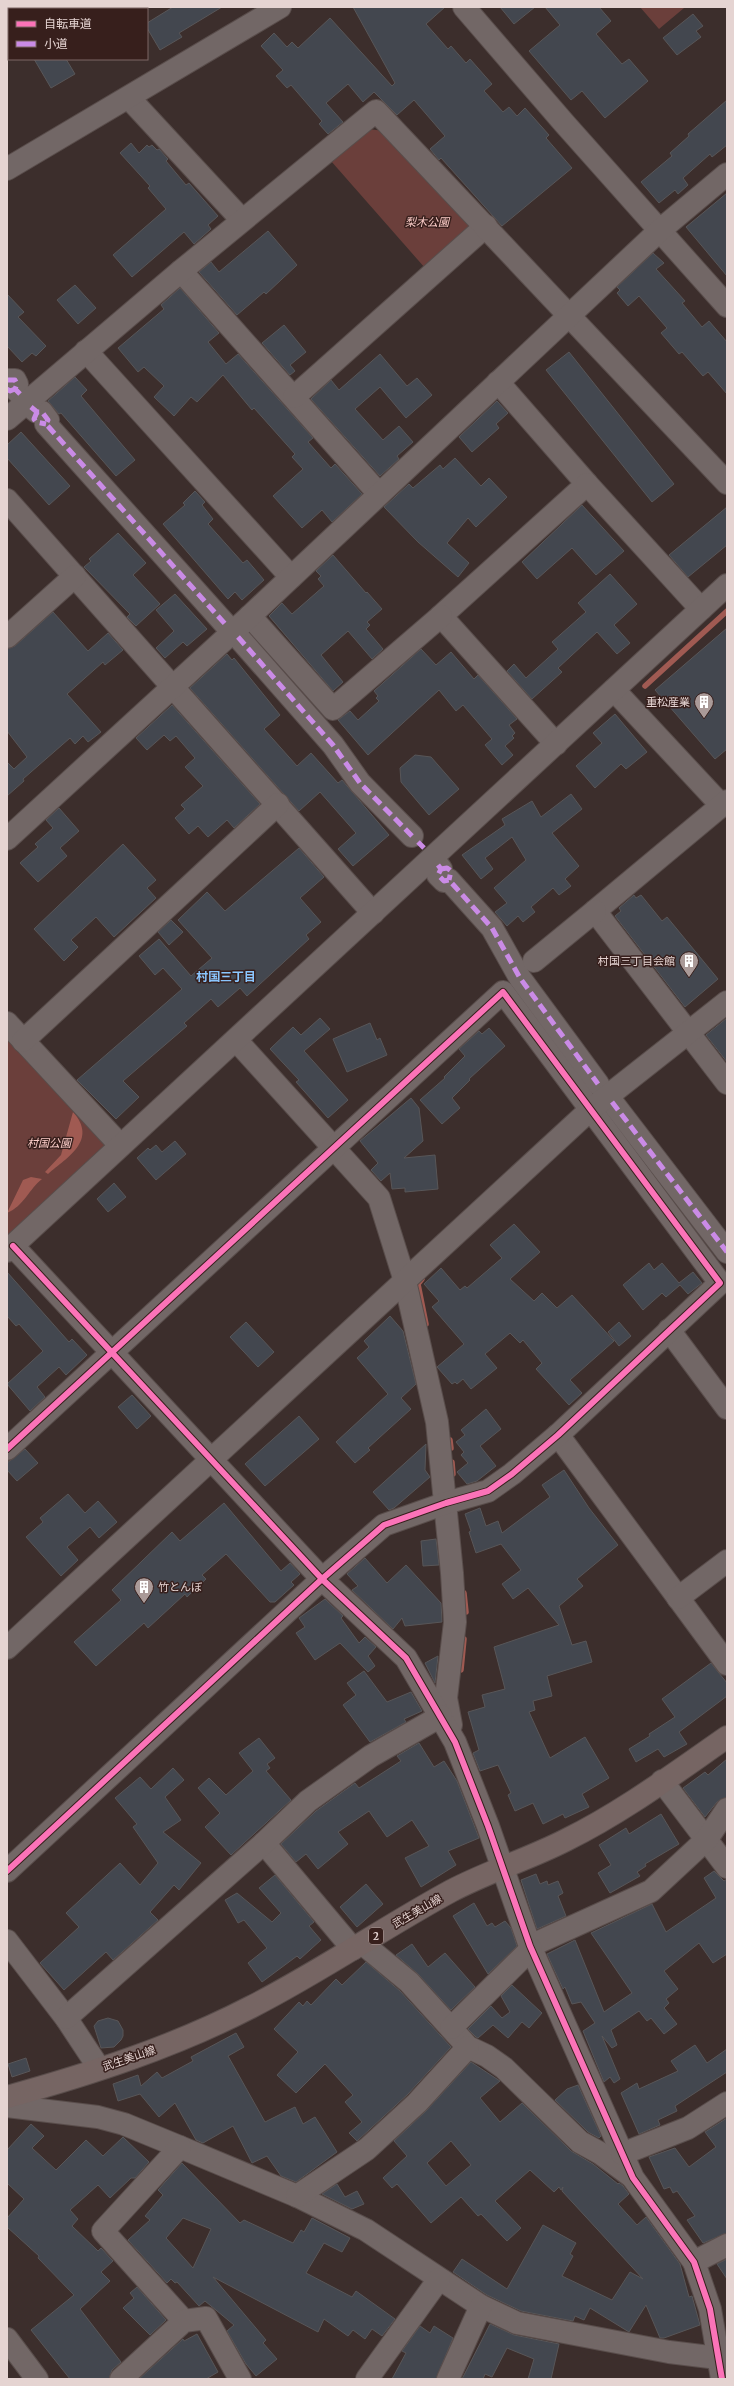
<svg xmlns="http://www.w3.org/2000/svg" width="734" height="2386" viewBox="0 0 734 2386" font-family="Merriweather,'Noto Sans JP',serif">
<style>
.green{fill:#6b3f3b}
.water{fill:#a05a52}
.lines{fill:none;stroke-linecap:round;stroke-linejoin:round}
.stream{stroke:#a05a52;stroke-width:5.5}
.building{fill:#43474f;stroke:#585658;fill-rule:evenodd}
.minor-casing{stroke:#594d4b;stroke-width:24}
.major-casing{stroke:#594d4b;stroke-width:24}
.minor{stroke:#726766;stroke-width:22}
.major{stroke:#766563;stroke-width:22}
.quiet{stroke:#ca8be6;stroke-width:5;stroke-dasharray:10 5;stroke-linecap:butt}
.cycleway-casing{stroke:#371f1c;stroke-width:8}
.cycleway{stroke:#fb73b8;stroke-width:6}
.labels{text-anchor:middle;stroke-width:3;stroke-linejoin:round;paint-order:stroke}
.shield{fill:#371f1c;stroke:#b19e9b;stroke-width:1}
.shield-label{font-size:10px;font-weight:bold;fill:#e5d4d2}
.park-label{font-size:11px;font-style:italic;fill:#fbcdc8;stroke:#371f1c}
.poi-label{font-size:11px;fill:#e5d4d2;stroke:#371f1c;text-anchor:end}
.street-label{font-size:11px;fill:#e5d4d2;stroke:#371f1c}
.neighbourhood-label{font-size:12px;font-weight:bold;fill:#8bc6fe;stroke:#371f1c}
</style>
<rect width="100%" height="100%" fill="#3c2e2c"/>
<g class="green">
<polygon points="640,7 683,7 684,8 659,29"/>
<polygon points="368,129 385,131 468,218 469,230 425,268 331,161"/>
<polygon points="7,1036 106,1145 7,1239"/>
</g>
<g class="water">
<path d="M73 1112C98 1140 68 1157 48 1174L45 1172 61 1155Z"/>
<path d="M31 1177 42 1179C29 1189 24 1206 7 1213L23 1180Z"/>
</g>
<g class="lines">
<g class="stream">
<polyline points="645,686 727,611"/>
<polyline points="422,1279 418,1284 426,1324"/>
<polyline points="450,1440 451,1448"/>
<polyline points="452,1462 453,1474"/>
<polyline points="464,1593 466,1612"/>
<polyline points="461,1670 464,1639"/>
</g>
</g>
<g class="building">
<polygon points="173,7 222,7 179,33 182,37 160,50 147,28 147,23"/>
<polygon points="353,7 445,7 426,24 448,49 451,46 466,63 470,59 492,84 484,91 503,112 509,107 517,116 525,108 549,135 546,138 572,168 502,226 441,158 439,160 430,149 445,136 414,100 397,115 374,92 363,102 348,84 326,103 343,122 328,134 319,124 322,121 291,85 287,88 276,76 283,70 261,46 274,33 287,47 292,42 298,48 330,18 392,86 395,83"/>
<polygon points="500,7 535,7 514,24"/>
<polygon points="545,7 599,7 611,21 596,34 622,64 629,59 648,81 605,118 582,91 571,100 529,51 560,25"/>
<polygon points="693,14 703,26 696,31 701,37 677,55 663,38"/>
<polygon points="34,59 66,59 75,74 51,88"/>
<polygon points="727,100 727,145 712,157 710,154 683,178 688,185 678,194 675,190 659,203 641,182 672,156 670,153 689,136 688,134"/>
<polygon points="131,143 139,153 147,145 149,147 152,145 157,150 159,149 168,159 166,161 186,185 189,183 218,216 208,225 211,229 194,244 184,232 132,277 113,255 166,209 148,188 150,186 120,153"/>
<polygon points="727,193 727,276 686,227"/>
<polygon points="268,231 297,265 266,294 264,292 237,315 199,272 211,262 219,272"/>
<polygon points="653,253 664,263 656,269 685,301 682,303 702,327 709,321 727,342 727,394 708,372 703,376 682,352 679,354 661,333 667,328 639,296 628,306 617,293 620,290 617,287"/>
<polygon points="75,285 96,308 78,324 57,300"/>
<polygon points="180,288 219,333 208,342 226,364 238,354 313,438 308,442 331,468 335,464 362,494 332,522 322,510 302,528 273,496 303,469 292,457 295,454 254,408 252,410 223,375 197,402 191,397 174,416 154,397 164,386 144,367 138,372 118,348 164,309 161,305"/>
<polygon points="7,294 24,312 18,317 46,346 36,356 32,353 22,362 7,346"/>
<polygon points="284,325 306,352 290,365 295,371 290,375 262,343"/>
<polygon points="569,352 674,484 652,502 546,370"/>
<polygon points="380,354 407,386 417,378 432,395 406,418 380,387 355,409 383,440 399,426 413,442 397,456 399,459 380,476 311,399 331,380 339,390"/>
<polygon points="75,377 87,390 81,396 135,460 116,476 61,413 59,414 48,401"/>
<polygon points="497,401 508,413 496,424 499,428 472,452 459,437"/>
<polygon points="21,432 70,486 49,505 7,458 7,445"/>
<polygon points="455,458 481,486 489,478 507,497 476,527 468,518 447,543 469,563 458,577 418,542 384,507 409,484 413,488 440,465 443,469"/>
<polygon points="195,491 205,502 202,505 213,519 208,524 243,563 247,560 264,580 242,600 235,592 228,599 163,524 185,505 183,503"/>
<polygon points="582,505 624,551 596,575 572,548 537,579 522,562"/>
<polygon points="727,507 727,545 688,577 669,555"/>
<polygon points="118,533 146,563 133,575 160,604 136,626 127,617 130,614 84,567 91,561 89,559"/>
<polygon points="333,555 366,593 367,592 382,609 367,622 370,625 366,629 383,649 372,659 348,631 321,655 343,682 333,691 269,616 282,603 292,614 324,586 318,579 321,576 316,571"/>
<polygon points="610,574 637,604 614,625 630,643 617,654 597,632 558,668 562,672 532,699 507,671 514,664 526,678 558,649 552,642 586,612 578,603"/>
<polygon points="175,594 207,629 187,646 183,642 165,658 156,648 174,631 156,610"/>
<polygon points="53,612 88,651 108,633 123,650 105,665 103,662 67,694 101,732 88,742 83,736 75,744 70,738 23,779 24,781 7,796 7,762 14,769 27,757 7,731 7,649 15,646"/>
<polygon points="727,628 727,749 715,759 655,690"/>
<polygon points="421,649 436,665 451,652 474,679 478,675 517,719 509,725 515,733 512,736 514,738 505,746 513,755 502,765 485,745 492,739 463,705 456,711 439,690 368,755 338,720 350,711 358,720 379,701 376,698 378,696 374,691"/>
<polygon points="227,654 232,660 234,658 280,715 264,729 297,766 311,753 338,783 342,780 389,835 353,866 338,849 356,833 320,792 299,811 190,688"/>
<polygon points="172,705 260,804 234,828 227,820 208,837 198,826 189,834 175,818 185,809 181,805 203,786 185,767 195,758 176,736 170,741 164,735 147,750 136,738"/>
<polygon points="615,714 647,752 626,769 621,764 595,788 576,766 602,743 593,733"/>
<polygon points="415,755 431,757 459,789 429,815 401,782 400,768"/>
<polygon points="571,794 582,809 552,833 579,866 565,879 571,886 559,895 553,888 531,907 535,912 523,922 518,916 507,926 495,912 507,903 494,888 526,860 512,837 485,858 493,869 481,879 462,855 505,825 502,819 532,801 541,817"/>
<polygon points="59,808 79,831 60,848 67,856 38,882 20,863 38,847 35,844 53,828 46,820"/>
<polygon points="123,844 156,880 147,888 156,898 114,937 96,917 71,940 78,947 64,961 34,929"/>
<polygon points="299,848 324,877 300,898 321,922 306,935 309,939 247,996 240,988 218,1007 211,999 184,1023 187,1026 123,1081 139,1097 116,1119 77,1080 182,989 163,968 155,975 139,956 159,939 191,976 212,958 178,920 207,892 225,911"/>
<polygon points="634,895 636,898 641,895 662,921 667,917 718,979 685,1007 615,916 621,911 619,908"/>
<polygon points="171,920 183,932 169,945 158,932"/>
<polygon points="320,1018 330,1029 304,1051 348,1100 328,1118 296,1082 299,1080 270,1049 293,1027 301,1035"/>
<polygon points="727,1018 727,1062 706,1035"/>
<polygon points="370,1023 377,1040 380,1038 387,1055 347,1072 333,1039"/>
<polygon points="489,1028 505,1046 469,1079 470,1080 452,1098 460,1108 442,1124 420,1100 445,1078 444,1077 465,1056 459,1049 479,1031 482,1034"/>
<polygon points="411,1098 419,1108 423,1141 404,1158 435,1155 438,1189 405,1192 405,1188 392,1189 390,1173 381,1181 371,1170 378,1163 360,1141"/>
<polygon points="175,1141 186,1154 156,1180 137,1158 148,1148 150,1150 156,1145 162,1152"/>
<polygon points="114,1183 126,1197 108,1212 97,1199"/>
<polygon points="514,1224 540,1252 510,1279 534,1301 542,1293 557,1308 572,1295 614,1341 570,1380 582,1393 569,1405 536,1369 542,1363 523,1340 520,1343 510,1333 485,1354 497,1368 471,1389 463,1379 457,1384 455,1382 452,1384 437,1367 464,1344 432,1307 439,1301 424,1284 441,1268 460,1290 465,1286 467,1288 502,1258 490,1245"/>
<polygon points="649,1263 654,1270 662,1263 679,1283 693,1272 702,1283 688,1294 680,1285 666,1297 662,1293 643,1310 623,1285"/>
<polygon points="7,1272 69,1342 72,1339 87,1355 66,1375 59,1367 37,1387 45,1397 30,1411 7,1384 43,1351 19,1324 16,1326 7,1316"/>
<polygon points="390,1316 403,1331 416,1384 401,1398 411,1409 368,1448 370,1450 355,1463 336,1442 388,1394 357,1358 369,1347 364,1341"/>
<polygon points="246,1322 274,1352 258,1367 230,1337"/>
<polygon points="619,1322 631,1336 619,1346 608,1332"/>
<polygon points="132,1395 151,1416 137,1429 118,1407"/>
<polygon points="486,1409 501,1429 480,1446 496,1466 477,1481 467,1484 457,1472 468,1463 461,1455 464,1452 456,1442 465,1435 461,1430"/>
<polygon points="299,1416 319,1439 265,1486 245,1464"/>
<polygon points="426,1444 425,1470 430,1477 394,1508 389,1510 373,1492"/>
<polygon points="25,1449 38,1463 17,1481 7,1470 7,1463"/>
<polygon points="564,1470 589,1508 618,1545 577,1579 583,1586 559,1606 572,1645 586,1641 592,1662 547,1676 552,1696 533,1701 535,1710 529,1712 550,1758 585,1737 609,1778 582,1794 589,1807 565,1818 563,1814 543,1824 533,1803 515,1811 508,1795 511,1793 498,1765 480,1771 473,1753 479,1750 468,1712 485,1707 482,1695 505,1689 494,1647 559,1625 528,1588 513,1599 502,1584 521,1570 501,1544 476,1553 469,1532 471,1531 465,1514 480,1508 486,1526 498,1521 502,1533 550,1497 542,1485"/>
<polygon points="68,1494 85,1513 98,1501 117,1522 99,1538 90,1527 67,1547 78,1560 61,1576 26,1537 43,1522 40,1518"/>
<polygon points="224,1503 281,1571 290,1563 300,1574 291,1582 294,1585 275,1602 270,1602 226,1554 202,1575 206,1579 187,1597 185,1594 148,1628 144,1623 96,1666 74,1642 121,1600 112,1590 172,1532 180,1541"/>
<polygon points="436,1539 439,1565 423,1566 421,1541"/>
<polygon points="365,1558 387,1583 406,1565 441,1603 442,1622 405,1626 402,1618 393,1629 352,1590 358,1586 347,1574"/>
<polygon points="325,1599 343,1616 341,1618 359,1643 365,1637 376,1647 368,1656 375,1666 368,1672 340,1643 315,1660 296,1633 305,1627 299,1618"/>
<polygon points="438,1656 435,1683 425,1663"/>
<polygon points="711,1663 727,1683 727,1696 679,1732 687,1744 664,1757 658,1749 636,1762 629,1749 650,1736 649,1734 675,1717 662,1699"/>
<polygon points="364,1671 387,1702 411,1692 422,1711 404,1719 406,1722 370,1742 343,1705 356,1695 347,1683"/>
<polygon points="259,1738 275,1758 267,1764 270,1768 266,1771 291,1800 231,1855 205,1827 220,1813 198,1788 209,1778 226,1795 253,1771 239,1753"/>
<polygon points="419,1743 434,1767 444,1761 457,1781 479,1838 448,1851 456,1865 421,1887 405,1858 429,1846 412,1820 387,1837 369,1811 338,1832 348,1844 318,1869 306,1854 296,1862 281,1844 316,1811 355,1783 359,1788 401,1761 397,1756"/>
<polygon points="727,1759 727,1797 717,1802 705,1817 683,1788 705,1772 708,1775"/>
<polygon points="173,1768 184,1780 165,1797 181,1820 163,1832 201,1863 179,1890 174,1885 150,1912 158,1920 113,1960 106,1952 64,1990 40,1963 79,1927 66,1913 120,1863 140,1885 158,1863 133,1827 137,1824 115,1798 140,1777 151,1789"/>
<polygon points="661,1814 679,1844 645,1864 646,1866 637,1872 640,1876 610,1893 598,1873 611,1865 599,1845 626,1828 629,1834"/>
<polygon points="714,1871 724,1881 727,1879 727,1954 713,1963 699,1943 664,1971 678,1989 666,1999 669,2003 664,2008 677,2024 664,2034 651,2018 647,2021 639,2011 611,2030 617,2045 612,2048 602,2036 620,2079 614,2083 610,2077 604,2082 583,2031 595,2023 581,2002 572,2004 565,1987 563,1989 547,1954 575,1940 604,2012 632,1993 591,1933 652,1904 666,1932 716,1898 704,1878"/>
<polygon points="536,1874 540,1884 547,1881 548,1885 558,1881 563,1893 558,1896 566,1916 537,1929 521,1880"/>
<polygon points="275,1875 314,1922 309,1926 321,1940 300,1959 297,1956 262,1982 248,1963 267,1948 244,1920 238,1923 225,1900 237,1893 272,1922 281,1913 259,1888"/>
<polygon points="366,1884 383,1904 357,1927 340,1907"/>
<polygon points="474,1903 487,1926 492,1923 495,1927 505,1921 511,1928 517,1946 488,1974 453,1916"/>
<polygon points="412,1944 428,1967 445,1953 475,1987 451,2010 418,1974 396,1955"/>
<polygon points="366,1962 400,1991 451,2047 408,2094 357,2141 349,2133 362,2122 345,2102 353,2095 325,2064 296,2093 277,2075 298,2052 274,2029 299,2002 303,2006 307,2001 311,2005 336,1979 342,1985"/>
<polygon points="512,1985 542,2013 529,2028 522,2022 508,2038 493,2025 478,2038 476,2037 468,2029 491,2006 502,2018 510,2012 501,1996"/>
<polygon points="108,2018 118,2021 123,2030 123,2036 121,2040 114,2047 101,2048 94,2026 98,2021"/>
<polygon points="236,2033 244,2047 228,2056 265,2122 295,2107 303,2124 315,2117 337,2152 296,2182 281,2176 267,2156 252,2163 233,2126 203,2143 196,2140 175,2103 159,2117 140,2094 118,2101 113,2084 138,2075 141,2086 157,2072 162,2078 193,2061 191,2057"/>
<polygon points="695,2045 707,2063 727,2049 727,2072 675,2106 677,2111 658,2120 660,2125 639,2134 621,2093 637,2083 639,2089 678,2071 671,2061"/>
<polygon points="26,2058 30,2071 12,2077 8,2064"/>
<path d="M471 2062 500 2081 480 2098 500 2122 522 2103 571 2151 593 2164 618 2184 619 2183 623 2186 629 2194 618 2204 637 2225 646 2217 680 2264 689 2297 692 2296 700 2325 664 2338H660L646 2305 629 2332 590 2308 584 2320 575 2316 573 2321 521 2311 487 2295 453 2272 462 2259 507 2289 543 2225 576 2243 570 2254 573 2256 562 2276 612 2300 630 2272 643 2279 562 2191 563 2187 561 2190 559 2187 554 2192 530 2170 495 2201 521 2228 507 2241 481 2214 478 2216 461 2197 431 2223 397 2184 392 2188 383 2178 407 2156 394 2141 426 2111ZM451 2141 471 2165 446 2186 427 2163Z"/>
<polygon points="578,2085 601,2136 599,2138 588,2132 555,2100 567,2089"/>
<polygon points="727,2118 727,2233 703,2243 687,2220 695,2216 677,2191 673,2193 670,2187 664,2189 649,2157 675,2148 689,2167 716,2147 705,2132"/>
<polygon points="31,2124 44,2136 32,2148 56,2170 86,2140 103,2156 123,2137 149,2162 135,2178 131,2178 110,2198 98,2185 70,2210 78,2219 72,2226 98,2251 101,2248 113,2261 101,2272 110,2281 80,2309 121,2362 112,2370 109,2379 70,2379 31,2330 74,2295 38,2258 39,2256 7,2227 7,2218 24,2199 7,2183 7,2150"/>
<path d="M182 2163 240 2223 244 2220 293 2243 301 2230 304 2232 312 2218 350 2238 342 2252 324 2243 306 2273 352 2297 356 2291 395 2319 382 2336 372 2329 365 2339 353 2330 348 2336 324 2319 318 2332 213 2277 266 2340 263 2343 277 2359 256 2376 246 2364 227 2331 234 2325 205 2301 199 2306 177 2282 175 2283 171 2279 167 2283 128 2240 150 2220 145 2216 163 2195 158 2190ZM183 2218 211 2229 193 2268 166 2238Z"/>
<polygon points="337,2184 345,2197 357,2191 364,2204 352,2209 322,2194"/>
<polygon points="727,2259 727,2279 717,2264"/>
<polygon points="137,2287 166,2320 150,2335 123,2308 134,2298 130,2293"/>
<polygon points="490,2324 514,2335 559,2344 551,2379 528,2379 534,2359 507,2348 492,2377 485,2374 483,2379 462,2379"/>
<polygon points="420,2326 430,2333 434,2326 453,2338 436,2379 392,2379 406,2353 402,2351"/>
<polygon points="197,2334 218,2372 206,2379 139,2379 183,2339 184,2341"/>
</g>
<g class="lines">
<g class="minor-casing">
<g id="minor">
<polyline points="464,7 564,123 727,306"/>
<polyline points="129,98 242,220"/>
<polyline points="7,169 280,7"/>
<polyline points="181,271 379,494"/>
<polyline points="86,351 291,577"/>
<polyline points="7,380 15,380 17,384 15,389 21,395"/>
<polyline points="498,382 587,484 441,616 556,744"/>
<polyline points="294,397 486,226"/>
<polyline points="31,407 37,412 42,412 48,420 46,424 226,625"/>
<polyline points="7,419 181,271 376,111 727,483"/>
<polyline points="587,484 701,609"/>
<polyline points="7,500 373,913"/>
<polyline points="250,616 333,709 441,616"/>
<polyline points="7,637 75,576"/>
<polyline points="238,637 333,745 360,783 412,836"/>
<polyline points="614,690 722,806"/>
<polyline points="727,801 595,911 727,1083"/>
<polyline points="7,839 250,616 659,231 727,174"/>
<polyline points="438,865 441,869 438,875 444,881 449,880 492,928 520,978 598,1084"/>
<polyline points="534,961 595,911"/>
<polyline points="7,1023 120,1145"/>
<polyline points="236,1040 379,1198 405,1281 437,1422 452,1573 455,1622 446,1698 451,1725"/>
<polyline points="23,1041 278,804"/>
<polyline points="612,1102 727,1252"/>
<polyline points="13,1246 322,1579 406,1658 455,1742 488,1826 530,1946 633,2178 694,2262 710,2309 722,2379"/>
<polyline points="7,1251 727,585"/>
<polyline points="669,1330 727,1408"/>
<polyline points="558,1435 727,1664"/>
<polyline points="7,1449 503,992 720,1283 558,1435 512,1474 488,1491 446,1503 384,1525 322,1579 7,1871"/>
<polyline points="678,1598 727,1561"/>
<polyline points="7,1648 590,1110 727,1002"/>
<polyline points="662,1781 727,1867"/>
<polyline points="264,1843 353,1949"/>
<polyline points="7,1941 66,2018 99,2068"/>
<polyline points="363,1944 409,1982 468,2047 487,2056 504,2068 580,2142 600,2153 631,2176"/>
<polyline points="530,1946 651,1891 707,1839 727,1809"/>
<polyline points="66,2018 264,1843 308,1801 371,1756 441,1716"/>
<polyline points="451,2028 531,1949"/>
<polyline points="7,2106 98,2117 124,2124 180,2147 297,2196 366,2230 481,2306 517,2323 669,2352 718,2358"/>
<polyline points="180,2147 103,2231 184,2321"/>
<polyline points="622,2154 688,2128 727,2103"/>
<polyline points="297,2196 367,2149 417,2103 468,2047"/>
<polyline points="694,2262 727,2245"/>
<polyline points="7,2339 37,2379"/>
<polyline points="121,2379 184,2321 206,2318 240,2379"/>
<polyline points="367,2379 439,2279"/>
<polyline points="448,2379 481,2306"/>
</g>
</g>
<g class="major-casing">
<path id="major" d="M7 2097C90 2074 174 2047 251 2007 320 1972 383 1928 451 1891 489 1871 529 1859 566 1840 623 1812 675 1773 727 1737"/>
</g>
<use href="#minor" class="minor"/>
<use href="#major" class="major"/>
<g class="quiet">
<polyline points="7,380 15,380 17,384 15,389 21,395"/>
<polyline points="7,389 10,391 15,389"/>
<polyline points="31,407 37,412 42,412 48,420 46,424 226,625"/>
<polyline points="37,412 34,419 36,422 46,424"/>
<polyline points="238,637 333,745 360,783 412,836"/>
<polyline points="418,842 424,848"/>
<polyline points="438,865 441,869 438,875 444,881 449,880 492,928 520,978 598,1084"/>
<polyline points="441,869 447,868 451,871 449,880"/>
<polyline points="612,1102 727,1252"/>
</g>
<g class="cycleway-casing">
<g id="cycleway">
<polyline points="13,1246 322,1579 406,1658 455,1742 488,1826 530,1946 633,2178 694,2262 710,2309 722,2379"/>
<polyline points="7,1449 503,992 720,1283 558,1435 512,1474 488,1491 446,1503 384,1525 322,1579 7,1871"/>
</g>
</g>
<use href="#cycleway" class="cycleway"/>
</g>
<defs>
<g id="building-pin" transform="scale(1)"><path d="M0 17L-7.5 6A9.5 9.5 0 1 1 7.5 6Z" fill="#aa9a98" stroke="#371f1c"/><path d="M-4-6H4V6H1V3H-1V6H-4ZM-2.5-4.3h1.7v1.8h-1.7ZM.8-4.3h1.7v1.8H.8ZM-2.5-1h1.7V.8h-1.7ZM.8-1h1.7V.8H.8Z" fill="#fff"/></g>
</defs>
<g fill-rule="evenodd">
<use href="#building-pin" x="704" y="702"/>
<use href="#building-pin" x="689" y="961"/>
<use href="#building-pin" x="144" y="1587"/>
</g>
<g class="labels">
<rect class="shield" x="369" y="1928" width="14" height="16" rx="3"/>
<g class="shield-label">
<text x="376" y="1940">2</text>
</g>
<g class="park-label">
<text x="427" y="226">梨木公園</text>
<text x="49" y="1147">村国公園</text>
</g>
<g class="poi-label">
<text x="690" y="706">重松産業</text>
<text x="675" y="965">村国三丁目会館</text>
<text x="158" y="1591" text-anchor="start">竹とんぼ</text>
</g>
<g class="street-label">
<text transform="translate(417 1911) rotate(-30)" y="4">武生美山線</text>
<text transform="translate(129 2058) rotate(-19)" y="4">武生美山線</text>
</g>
<g class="neighbourhood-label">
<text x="226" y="981">村国三丁目</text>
</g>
</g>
<rect width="734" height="2386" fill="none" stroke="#e5d4d2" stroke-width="16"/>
<rect x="8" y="8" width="140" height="52" fill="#371f1c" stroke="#7d6765"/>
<rect x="16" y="21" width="20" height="6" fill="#fb73b8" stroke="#7d6765"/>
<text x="44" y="28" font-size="12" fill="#e5d4d2">自転車道</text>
<rect x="16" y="41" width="20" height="6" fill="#ca8be6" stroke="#7d6765"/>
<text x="44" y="48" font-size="12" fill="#e5d4d2">小道</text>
</svg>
